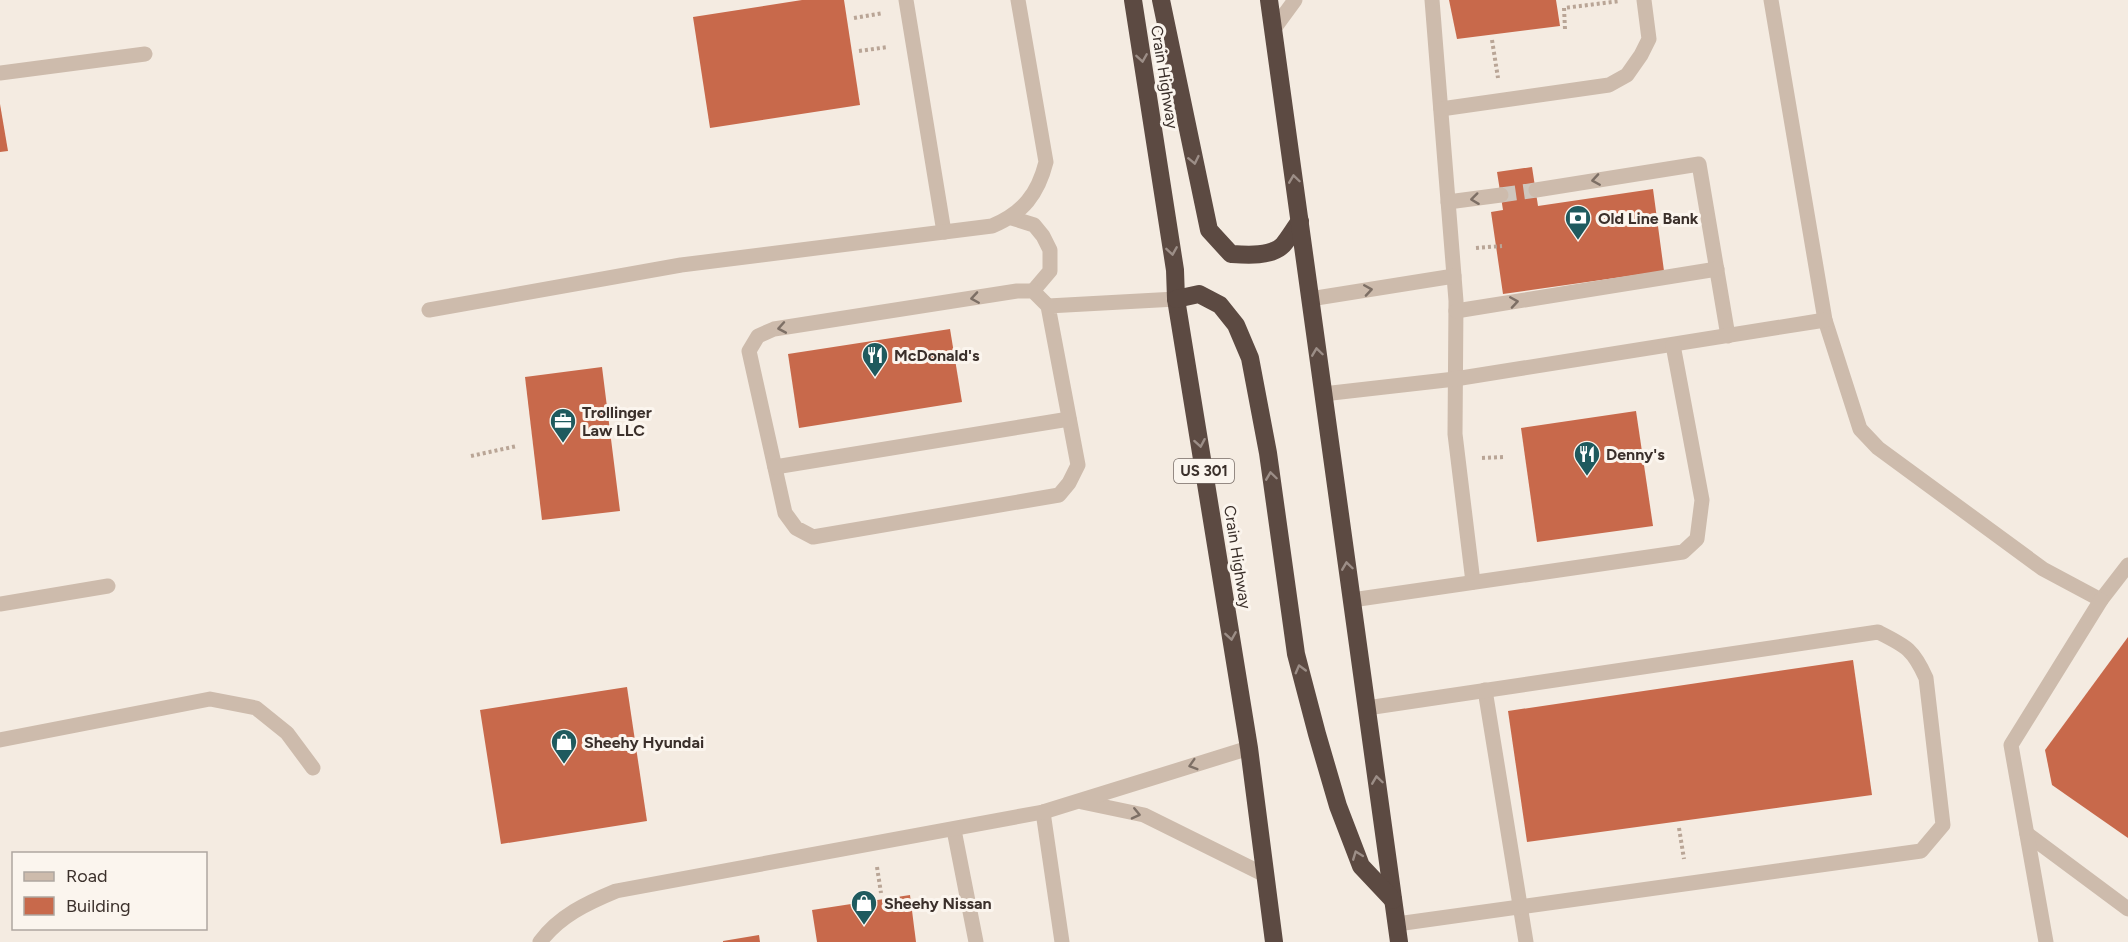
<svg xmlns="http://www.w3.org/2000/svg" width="2128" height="942" viewBox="0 0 2128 942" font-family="Figtree,sans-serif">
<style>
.building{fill:#c8694b}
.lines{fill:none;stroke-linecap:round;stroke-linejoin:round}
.minor-tunnel{stroke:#cfc6bd;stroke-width:15;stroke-dasharray:15 8;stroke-linecap:butt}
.path{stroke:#b9a596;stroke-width:4;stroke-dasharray:3 3;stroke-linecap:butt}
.minor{stroke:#cdbbac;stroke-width:15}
.highway{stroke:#5c4a42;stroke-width:18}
.oneway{stroke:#9c8e87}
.oneway2{stroke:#7d6f65}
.labels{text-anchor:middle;stroke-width:6;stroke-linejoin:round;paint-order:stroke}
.shield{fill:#fbf5ee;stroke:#756b66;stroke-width:1.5}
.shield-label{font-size:15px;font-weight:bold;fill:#3b302b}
.street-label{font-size:16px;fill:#3b302b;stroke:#fbf5ee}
.poi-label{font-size:16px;font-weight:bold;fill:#3b302b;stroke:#fbf5ee;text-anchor:start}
</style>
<rect width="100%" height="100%" fill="#f4ebe1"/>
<g class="building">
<polygon points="802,0 844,0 860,105 710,128 693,17"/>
<polygon points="1449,0 1556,0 1560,26 1457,39"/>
<polygon points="0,104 8,151 0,152"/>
<polygon points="1532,167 1538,206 1653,189 1664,271 1503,294 1491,212 1503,210 1497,172"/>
<polygon points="950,329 962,402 799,428 788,354"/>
<polygon points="602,367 620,511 542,520 525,377"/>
<polygon points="1636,411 1653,526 1537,542 1521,428"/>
<polygon points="2128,637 2128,838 2052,785 2045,750"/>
<polygon points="1853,660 1872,795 1527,842 1508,711"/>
<polygon points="627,687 647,821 501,844 480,710"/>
<polygon points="910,895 916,942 817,942 812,910"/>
<polygon points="759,935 760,942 723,942 723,941"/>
</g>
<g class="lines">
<polyline class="minor-tunnel" points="1501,195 1536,190"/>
<g class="path">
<polyline points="854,18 883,13"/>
<polyline points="1565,29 1564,8 1620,1"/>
<polyline points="1492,40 1498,78"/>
<polyline points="859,51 888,47"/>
<polyline points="1476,248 1502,246"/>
<polyline points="471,456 517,446"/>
<polyline points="1482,458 1505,457"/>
<polyline points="1679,828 1684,859"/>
<polyline points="877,867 881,893"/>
</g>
<g class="minor">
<polyline points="906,0 944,232"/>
<polyline points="1432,0 1456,301 1455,434 1473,582"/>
<polyline points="1771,0 1825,320 1860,429 1878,448 2043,569 2101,600 2128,565"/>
<polyline points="1273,30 1295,0"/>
<polyline points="0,73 145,54"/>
<polyline points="1441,109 1609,85 1627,75 1641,55 1649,39 1644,0"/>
<polyline points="1536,190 1699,164 1728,336"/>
<polyline points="1448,202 1501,195"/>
<polyline points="1012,218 1034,225 1043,236 1050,250 1050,271 1033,291"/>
<polyline points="1310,299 1454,276"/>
<polyline points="1048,306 1033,291 1017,291 774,329 758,336 749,351 785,513 796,528 813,537 1059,495 1069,483 1078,465 1048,306 1176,299"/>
<path d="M429 310 681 265 992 226C1023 213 1038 194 1046 162L1018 0"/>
<polyline points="1456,311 1717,269"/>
<polyline points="1323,394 1455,379 1825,320"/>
<polyline points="775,467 1069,419"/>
<polyline points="1352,600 1683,552 1697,539 1702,500 1673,345"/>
<polyline points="0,604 108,586"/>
<polyline points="1485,690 1526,942"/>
<path d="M1367 708 1878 632C1906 646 1913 649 1926 678L1943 825 1921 851 1397 924"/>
<polyline points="0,740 210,699 256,708 287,733 313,768"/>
<polyline points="1082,802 1144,815 1265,875"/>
<polyline points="1043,812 1062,942"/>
<polyline points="954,830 976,942"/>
<polyline points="2027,834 2128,909"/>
<path d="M540 942C559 916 587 903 616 891L1043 812 1249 748"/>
<polyline points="2046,942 2011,745 2101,600"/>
</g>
<g class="highway">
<polyline points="1133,0 1175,270 1176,299 1249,748 1274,942"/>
<path d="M1161 0 1209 230 1231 254C1246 255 1271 257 1283 245 1289 238 1294 229 1300 221"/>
<polyline points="1269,0 1399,942"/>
<polyline points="1176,299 1199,294 1220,305 1236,325 1250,358 1268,453 1296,654 1317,734 1338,806 1361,866 1393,900"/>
</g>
</g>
<defs><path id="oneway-chevron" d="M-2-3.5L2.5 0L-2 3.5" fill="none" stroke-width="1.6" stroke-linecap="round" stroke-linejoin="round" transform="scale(1.5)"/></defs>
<g class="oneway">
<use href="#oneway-chevron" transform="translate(1142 58) rotate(81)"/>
<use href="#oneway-chevron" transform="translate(1194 160) rotate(78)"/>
<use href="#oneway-chevron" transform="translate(1294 179) rotate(-98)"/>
<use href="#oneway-chevron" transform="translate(1172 251) rotate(81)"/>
<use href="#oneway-chevron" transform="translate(1317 352) rotate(-98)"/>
<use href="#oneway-chevron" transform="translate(1200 443) rotate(80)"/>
<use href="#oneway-chevron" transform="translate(1271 476) rotate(-98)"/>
<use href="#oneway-chevron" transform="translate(1347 566) rotate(-98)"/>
<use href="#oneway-chevron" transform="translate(1231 636) rotate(81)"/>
<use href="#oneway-chevron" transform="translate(1300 669) rotate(-105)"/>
<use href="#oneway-chevron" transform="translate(1377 780) rotate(-98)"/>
<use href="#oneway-chevron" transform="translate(1357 855) rotate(-111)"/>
</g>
<g class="oneway2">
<use href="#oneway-chevron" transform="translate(1596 180) rotate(171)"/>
<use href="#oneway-chevron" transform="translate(1475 199) rotate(173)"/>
<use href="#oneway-chevron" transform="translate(1368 290) rotate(-9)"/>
<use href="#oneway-chevron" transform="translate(975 298) rotate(171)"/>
<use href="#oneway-chevron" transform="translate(1514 302) rotate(-9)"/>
<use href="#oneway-chevron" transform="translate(782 328) rotate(170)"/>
<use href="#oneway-chevron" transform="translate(1193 765) rotate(163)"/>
<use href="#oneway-chevron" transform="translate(1136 814) rotate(13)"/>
</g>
<defs>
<g id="bank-pin" transform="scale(1.35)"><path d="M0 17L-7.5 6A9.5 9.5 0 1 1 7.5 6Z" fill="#1f5a5e" stroke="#fbf5ee"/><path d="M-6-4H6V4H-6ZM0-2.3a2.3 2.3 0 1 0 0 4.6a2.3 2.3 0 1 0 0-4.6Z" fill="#fff"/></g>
<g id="restaurant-pin" transform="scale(1.35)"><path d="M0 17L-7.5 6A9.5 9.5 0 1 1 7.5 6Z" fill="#1f5a5e" stroke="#fbf5ee"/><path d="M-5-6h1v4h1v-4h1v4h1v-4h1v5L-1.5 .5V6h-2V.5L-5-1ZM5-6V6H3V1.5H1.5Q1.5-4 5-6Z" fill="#fff"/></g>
<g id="office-pin" transform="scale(1.35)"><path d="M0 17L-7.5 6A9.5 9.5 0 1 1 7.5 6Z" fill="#1f5a5e" stroke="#fbf5ee"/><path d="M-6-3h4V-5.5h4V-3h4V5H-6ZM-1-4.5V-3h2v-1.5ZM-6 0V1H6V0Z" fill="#fff"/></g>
<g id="shop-pin" transform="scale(1.35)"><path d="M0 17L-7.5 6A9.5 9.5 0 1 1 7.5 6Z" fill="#1f5a5e" stroke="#fbf5ee"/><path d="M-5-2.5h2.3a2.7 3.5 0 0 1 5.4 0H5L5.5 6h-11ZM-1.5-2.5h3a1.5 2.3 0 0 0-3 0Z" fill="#fff"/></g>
</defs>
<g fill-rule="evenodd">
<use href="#bank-pin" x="1578" y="218"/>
<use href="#restaurant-pin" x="875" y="355"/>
<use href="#office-pin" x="563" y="421"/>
<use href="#restaurant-pin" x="1587" y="454"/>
<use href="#shop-pin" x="564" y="742"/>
<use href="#shop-pin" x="864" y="903"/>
</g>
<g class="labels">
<rect class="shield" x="1174" y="459" width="60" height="24" rx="4.5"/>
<g class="shield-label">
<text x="1204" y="476">US 301</text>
</g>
<g class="street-label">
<text transform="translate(1165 77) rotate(81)" y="6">Crain Highway</text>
<text transform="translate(1238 557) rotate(81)" y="6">Crain Highway</text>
</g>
<g class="poi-label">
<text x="1598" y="224">Old Line Bank</text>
<text x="894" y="361">McDonald's</text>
<text x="582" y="418">Trollinger<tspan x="582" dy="18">Law LLC</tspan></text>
<text x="1606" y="460">Denny's</text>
<text x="584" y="748">Sheehy Hyundai</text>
<text x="884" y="909">Sheehy Nissan</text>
</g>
</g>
<rect x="12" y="852" width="195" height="78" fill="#fbf5ee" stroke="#aea6a0" stroke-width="1.5"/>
<rect x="24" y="872" width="30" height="9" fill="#cdbbac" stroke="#aea6a0" stroke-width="1.5"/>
<text x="66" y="882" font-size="18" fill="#3b302b">Road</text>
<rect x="24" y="897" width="30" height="18" fill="#c8694b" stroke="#aea6a0" stroke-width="1.5"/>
<text x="66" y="912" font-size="18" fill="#3b302b">Building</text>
</svg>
